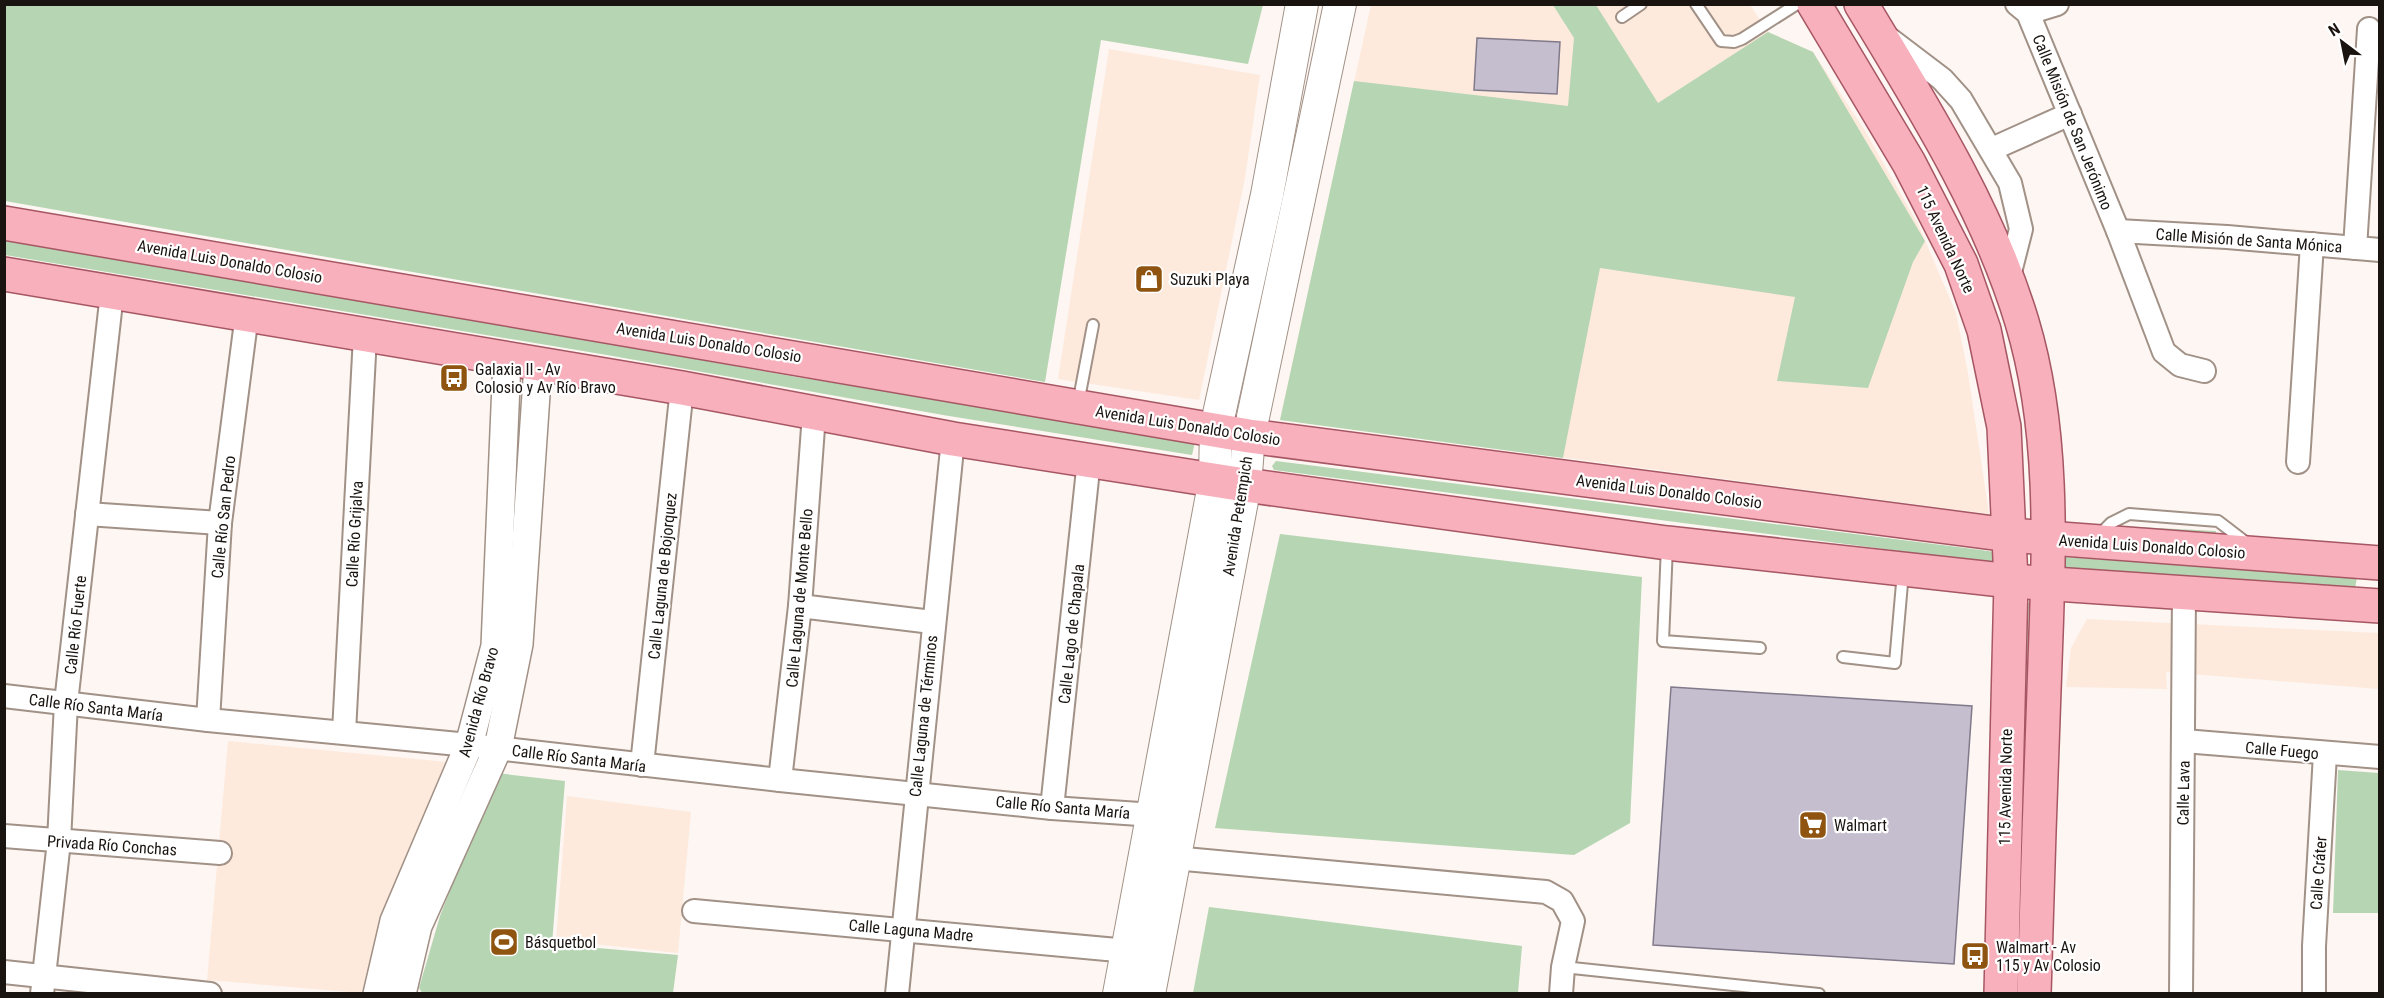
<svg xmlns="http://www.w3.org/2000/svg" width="2384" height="998" viewBox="0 0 2384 998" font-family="'Roboto Condensed',sans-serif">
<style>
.built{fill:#fdeadd}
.green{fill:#b6d5b2}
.building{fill:#c5becf;stroke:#817a8a;stroke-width:1.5}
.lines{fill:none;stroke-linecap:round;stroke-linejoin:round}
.service-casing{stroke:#a19186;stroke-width:14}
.minor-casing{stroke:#a19186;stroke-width:26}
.tertiary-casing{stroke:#a19186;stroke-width:30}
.secondary-casing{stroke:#a19186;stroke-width:34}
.primary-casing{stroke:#a65763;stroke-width:36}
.service{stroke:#fff;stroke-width:10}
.minor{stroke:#fff;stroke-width:22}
.tertiary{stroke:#fff;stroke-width:27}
.secondary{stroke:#fff;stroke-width:32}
.primary{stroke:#f7b0bc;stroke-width:33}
.labels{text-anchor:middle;stroke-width:4.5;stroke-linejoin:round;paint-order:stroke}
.street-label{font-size:16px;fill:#1a1410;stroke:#fff}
.poi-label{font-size:16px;fill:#1a1410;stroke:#fff;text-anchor:start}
</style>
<rect width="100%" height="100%" fill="#fdf6f2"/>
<g class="built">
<polygon points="1371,5 1750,5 1768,32 1813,52 1864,129 1918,224 1956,313 1968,373 1989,514 1280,420"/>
<polygon points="1109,49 1260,75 1245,178 1199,400 1058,379"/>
<polygon points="2087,619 2379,633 2379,689 2166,672 2167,689 2066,687 2071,648"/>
<polygon points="228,741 447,762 381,920 362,993 207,980"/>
<polygon points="567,796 691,812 678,953 556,940"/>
</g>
<g class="green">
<polygon points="4,5 5,4 1263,5 1248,64 1101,40 1045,382 5,201"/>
<polygon points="1553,5 1596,5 1658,103 1768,32 1813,52 1925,241 1913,262 1868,388 1777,381 1795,297 1600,268 1563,458 1280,420 1354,81 1568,106 1574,38"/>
<polygon points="4,235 796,377 1196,438 1192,455 943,415 607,355 5,255"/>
<polygon points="1276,461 1981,550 2001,553 2000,564 1274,470 1272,466"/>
<polygon points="2118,526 2216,531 2215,538 2118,532"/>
<polygon points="1280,534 1642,577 1630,823 1574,855 1215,828"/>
<polygon points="2064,557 2357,577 2355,589 2056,571"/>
<polygon points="2025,603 2029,603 2022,993 2018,994"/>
<polygon points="2338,770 2379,773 2379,913 2333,913"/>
<polygon points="496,773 565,781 552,944 678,955 673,993 423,994 419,988 440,916"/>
<polygon points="1209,907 1522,946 1518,993 1193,993"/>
</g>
<g class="building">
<polygon points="1477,38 1560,42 1557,94 1474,90"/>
<polygon points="1671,687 1972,706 1954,964 1653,945"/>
</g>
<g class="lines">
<g class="service-casing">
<g id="service">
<polyline points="1696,4 1721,41 1734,42 1742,39 1797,4"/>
<polyline points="1622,17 1641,4"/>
<polyline points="1078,404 1093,325"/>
<polyline points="2099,535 2111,523 2129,514 2218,521 2248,544"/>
<polyline points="1667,546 1663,641 1760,648"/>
<polyline points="1843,657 1895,663 1903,572"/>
<polyline points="1563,967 1819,994"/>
</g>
</g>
<g class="minor-casing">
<g id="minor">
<polyline points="2017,4 2028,13 2118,231 2164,352 2180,365 2204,371"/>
<polyline points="2028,13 2057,4"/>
<polyline points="1888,38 1942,79 1961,100 2010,183 2021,229 2008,280"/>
<polyline points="1992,149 2070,114"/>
<polyline points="2118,231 2227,237 2380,250"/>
<polyline points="2355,248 2369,29"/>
<polyline points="2298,462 2312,244"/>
<polyline points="87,514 220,523"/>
<polyline points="800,606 932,622"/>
<polyline points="4,696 208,720 469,745 780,780 1052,808 1154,815"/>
<polyline points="208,720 220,523 247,314"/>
<polyline points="344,732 365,336"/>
<polyline points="2184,741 2380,757"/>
<polyline points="642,765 682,388"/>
<polyline points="780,780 800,606 814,414"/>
<polyline points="1052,808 1089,460"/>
<polyline points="4,836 220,853"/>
<polyline points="1174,858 1546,892 1562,901 1573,921 1563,967 1561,994"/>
<polyline points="694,911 1128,951"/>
<polyline points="4,972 210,994"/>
<polyline points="42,994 59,841 66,703 112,293"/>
<polyline points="897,994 953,439"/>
<polyline points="2181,994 2184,592"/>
<polyline points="2314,994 2314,946 2325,754"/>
</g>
</g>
<g class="tertiary-casing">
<g id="tertiary">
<polyline points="377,994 394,921 469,745 495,646 507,360"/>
<polyline points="402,994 418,926 498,748 519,644 538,365"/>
</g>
</g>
<g class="secondary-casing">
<g id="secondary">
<polyline points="1119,994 1215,479 1216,428 1267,195 1302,4"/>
<polyline points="1149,994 1245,485 1249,436 1340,4"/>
</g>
</g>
<g class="primary-casing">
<g id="primary">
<polyline points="1814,4 1909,163 1961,264 1984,330 2004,427 2011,581 2001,994"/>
<path d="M1861 4C1922 105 1988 209 2022 322 2055 431 2049 551 2045 662 2041 773 2037 883 2034 994"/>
<polyline points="4,223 1249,436 2009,535 2380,563"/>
<polyline points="4,274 682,388 953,439 1245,485 1667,543 2011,581 2380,606"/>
</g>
</g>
<use href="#service" class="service"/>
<use href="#minor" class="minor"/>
<use href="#tertiary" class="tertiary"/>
<use href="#secondary" class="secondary"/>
<use href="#primary" class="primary"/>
</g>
<defs>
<g id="shop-square" transform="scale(1.5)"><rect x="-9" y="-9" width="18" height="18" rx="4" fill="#8e5410" stroke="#fff"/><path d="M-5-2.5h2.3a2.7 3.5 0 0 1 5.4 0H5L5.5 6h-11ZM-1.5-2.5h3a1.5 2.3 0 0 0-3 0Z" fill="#fff"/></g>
<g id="bus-square" transform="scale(1.5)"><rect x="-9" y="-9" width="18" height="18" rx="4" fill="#8e5410" stroke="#fff"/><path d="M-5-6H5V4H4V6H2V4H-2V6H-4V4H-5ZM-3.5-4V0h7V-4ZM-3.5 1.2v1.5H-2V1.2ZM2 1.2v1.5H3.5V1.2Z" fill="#fff"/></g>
<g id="supermarket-square" transform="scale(1.5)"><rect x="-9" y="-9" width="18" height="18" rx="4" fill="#8e5410" stroke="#fff"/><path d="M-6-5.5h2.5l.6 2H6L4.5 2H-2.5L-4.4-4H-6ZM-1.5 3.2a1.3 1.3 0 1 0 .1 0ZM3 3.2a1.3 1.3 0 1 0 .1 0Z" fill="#fff"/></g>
<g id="stadium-square" transform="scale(1.5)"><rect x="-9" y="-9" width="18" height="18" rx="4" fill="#8e5410" stroke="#fff"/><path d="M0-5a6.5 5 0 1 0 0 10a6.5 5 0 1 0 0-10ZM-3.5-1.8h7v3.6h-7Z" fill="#fff"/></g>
</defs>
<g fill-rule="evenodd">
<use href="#shop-square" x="1149" y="279"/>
<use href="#bus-square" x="454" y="378"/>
<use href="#supermarket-square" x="1813" y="825"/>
<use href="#stadium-square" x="504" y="942"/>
<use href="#bus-square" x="1975" y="956"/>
</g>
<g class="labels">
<g class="street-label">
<text transform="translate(2073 122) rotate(68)" y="6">Calle Misión de San Jerónimo</text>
<text transform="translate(1946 239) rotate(65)" y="6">115 Avenida Norte</text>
<text transform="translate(2249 240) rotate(4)" y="6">Calle Misión de Santa Mónica</text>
<text transform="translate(230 261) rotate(10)" y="6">Avenida Luis Donaldo Colosio</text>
<text transform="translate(709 342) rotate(9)" y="6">Avenida Luis Donaldo Colosio</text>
<text transform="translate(1188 425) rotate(9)" y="6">Avenida Luis Donaldo Colosio</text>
<text transform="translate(1669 491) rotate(7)" y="6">Avenida Luis Donaldo Colosio</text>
<text transform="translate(1237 516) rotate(-81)" y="6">Avenida Petempich</text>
<text transform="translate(223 517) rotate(-84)" y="6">Calle Río San Pedro</text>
<text transform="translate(354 534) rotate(-87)" y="6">Calle Río Grijalva</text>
<text transform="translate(2152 546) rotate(4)" y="6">Avenida Luis Donaldo Colosio</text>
<text transform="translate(662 576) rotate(-84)" y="6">Calle Laguna de Bojorquez</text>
<text transform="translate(799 598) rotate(-85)" y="6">Calle Laguna de Monte Bello</text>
<text transform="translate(75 625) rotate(-84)" y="6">Calle Río Fuerte</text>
<text transform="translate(1071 634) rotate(-84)" y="6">Calle Lago de Chapala</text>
<text transform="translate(478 702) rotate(-75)" y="6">Avenida Río Bravo</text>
<text transform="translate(96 707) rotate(7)" y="6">Calle Río Santa María</text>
<text transform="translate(923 716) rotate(-84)" y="6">Calle Laguna de Términos</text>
<text transform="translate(2282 750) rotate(5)" y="6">Calle Fuego</text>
<text transform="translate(579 758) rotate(7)" y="6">Calle Río Santa María</text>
<text transform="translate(2005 787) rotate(-89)" y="6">115 Avenida Norte</text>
<text transform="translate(2183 793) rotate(-89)" y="6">Calle Lava</text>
<text transform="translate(1063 807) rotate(5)" y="6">Calle Río Santa María</text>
<text transform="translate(112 845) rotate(4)" y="6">Privada Río Conchas</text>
<text transform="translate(2318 873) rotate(-86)" y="6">Calle Cráter</text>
<text transform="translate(911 930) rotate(5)" y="6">Calle Laguna Madre</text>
</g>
<g class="poi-label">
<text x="1170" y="285">Suzuki Playa</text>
<text x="475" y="375">Galaxia II - Av<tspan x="475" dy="18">Colosio y Av Río Bravo</tspan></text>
<text x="1834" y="831">Walmart</text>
<text x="525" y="948">Básquetbol</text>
<text x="1996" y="953">Walmart - Av<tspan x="1996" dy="18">115 y Av Colosio</tspan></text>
</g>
</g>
<rect width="2384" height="998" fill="none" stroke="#1a1410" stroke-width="12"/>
<g transform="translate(2342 42) rotate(328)" stroke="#ffffff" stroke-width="4.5" paint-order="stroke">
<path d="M0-4.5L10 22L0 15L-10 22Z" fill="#1a1410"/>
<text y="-9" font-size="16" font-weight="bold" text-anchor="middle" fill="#1a1410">N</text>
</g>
</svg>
